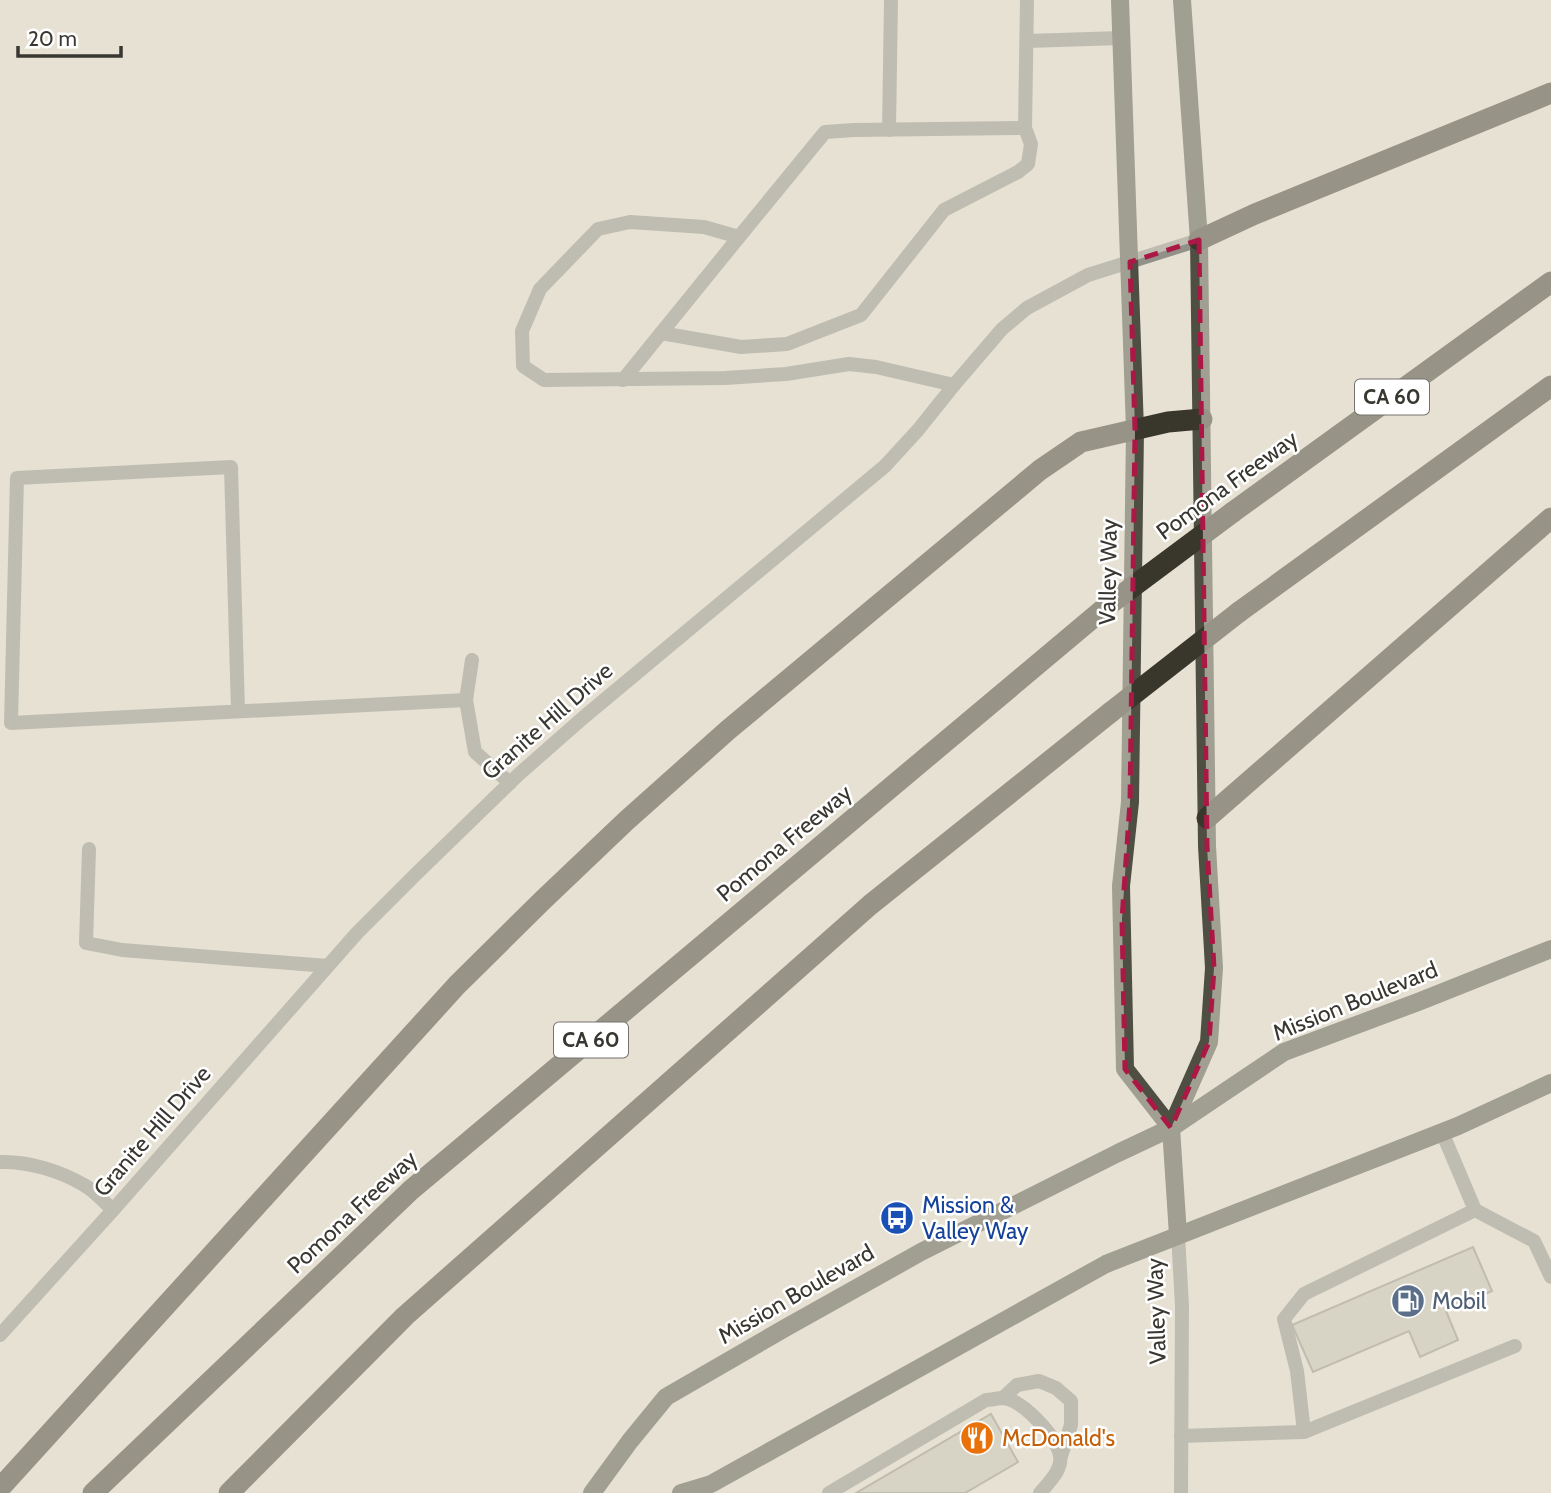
<svg xmlns="http://www.w3.org/2000/svg" width="1551" height="1493" viewBox="0 0 1551 1493" font-family="Cabin,sans-serif">
<style>
.building{fill:#c7c3b4;stroke:#928e80;stroke-width:2}
.lines{fill:none;stroke-linecap:round;stroke-linejoin:round}
.service{stroke:#919089;stroke-width:14}
.minor{stroke:#919089;stroke-width:14}
.tertiary{stroke:#919089;stroke-width:14}
.primary{stroke:#4f4e43;stroke-width:18}
.motorway{stroke:#39372b;stroke-width:21}
.motorway-bridge{stroke:#39372b;stroke-width:21}
.marked{fill:none;stroke:#ac1846;stroke-width:5;stroke-dasharray:14 9;stroke-linejoin:round}
.labels{text-anchor:middle;stroke-width:5;stroke-linejoin:round;paint-order:stroke}
.shield{fill:#fff;stroke:#74736f;stroke-width:2}
.shield-label{font-size:21px;font-weight:bold;fill:#393731}
.street-label{font-size:23px;fill:#393731;stroke:#fff}
.transit-label{font-size:23px;fill:#164399;stroke:#fff;text-anchor:start}
.service-label{font-size:23px;fill:#4e5e75;stroke:#fff;text-anchor:start}
.food-label{font-size:23px;fill:#c56008;stroke:#fff;text-anchor:start}
</style>
<rect width="100%" height="100%" fill="#e6e1d3"/>
<g class="building">
<polygon points="1473,1247 1492,1291 1446,1311 1458,1340 1420,1357 1409,1331 1313,1372 1292,1325"/>
<polygon points="991,1414 1018,1462 965,1493 856,1493"/>
</g>
<g class="lines">
<g class="service">
<polyline points="1027,41 1121,38"/>
<polyline points="889,130 891,0"/>
<polyline points="661,333 741,347 787,344 861,315 944,210 1018,172 1028,164 1031,144 1025,128"/>
<polyline points="623,380 739,237"/>
<polyline points="954,385 876,367 849,364 786,374 725,378 544,380 523,366 522,331 540,289 598,229 630,222 704,227 739,237 825,132 854,130 1025,128 1027,0"/>
<polyline points="472,660 466,700 475,752 510,783"/>
<polyline points="238,711 231,467 17,478 11,723 466,700"/>
<polyline points="89,849 86,943 122,950 328,966"/>
<polyline points="1475,1210 1534,1241 1551,1277"/>
<polyline points="1003,1398 1017,1385 1039,1381 1056,1388 1071,1401 1071,1425 1061,1456"/>
<polyline points="1304,1432 1515,1346"/>
<polyline points="1181,1436 1304,1432 1297,1371 1284,1319 1304,1294 1475,1210 1442,1132"/>
<path d="M829 1493 986 1400C991 1400 998 1398 1003 1398 1023 1400 1056 1436 1060 1455 1063 1470 1048 1483 1040 1493"/>
</g>
<path class="minor" d="M0 1162C28 1161 60 1171 84 1185 95 1191 104 1202 113 1210"/>
<g class="tertiary">
<polyline points="1178,1235 1182,1306 1181,1493"/>
<polyline points="0,1335 113,1210 357,933 416,874 518,775 584,717 885,466 918,430 954,385 1002,329 1027,308 1088,275 1199,240"/>
</g>
<g class="primary">
<polyline points="1120,0 1135,430 1130,802 1121,886 1125,1069 1171,1128"/>
<polyline points="1178,1235 1171,1128 1209,1042 1214,968 1207,846 1199,240 1182,0"/>
<polyline points="592,1493 630,1441 666,1397 787,1327 921,1252 1118,1153 1171,1128 1284,1052 1418,1002 1551,949"/>
<polyline points="681,1493 711,1484 1106,1264 1458,1126 1551,1083"/>
</g>
<g class="motorway">
<polyline points="1199,240 1255,214 1551,93"/>
<polyline points="1233,512 1551,282"/>
<polyline points="1239,612 1551,386"/>
<polyline points="1207,818 1551,518"/>
<polyline points="0,1488 457,985 543,900 626,821 728,730 1040,470 1081,442 1168,422 1202,419"/>
<polyline points="93,1493 411,1190 1107,606"/>
<polyline points="229,1493 405,1316 870,905 1111,712"/>
</g>
<g class="motorway-bridge">
<polyline points="1107,606 1233,512"/>
<polyline points="1111,712 1239,612"/>
</g>
</g>
<path d="M0 0H1551V1493H0ZM1199 240 1207 846 1214 968 1209 1042 1171 1128 1125 1069 1122 919 1130 802 1135 430 1130 262Z" fill="#e6e1d3" fill-opacity=".55" fill-rule="evenodd"/>
<path class="marked" d="M1199 240 1207 846 1214 968 1209 1042 1171 1128 1125 1069 1122 919 1130 802 1135 430 1130 262Z"/>
<defs>
<g id="bus-disc" transform="scale(1.75)"><circle r="9.5" fill="#1a4fb4" stroke="#fff"/><path d="M-5-6H5V4H4V6H2V4H-2V6H-4V4H-5ZM-3.5-4V0h7V-4ZM-3.5 1.2v1.5H-2V1.2ZM2 1.2v1.5H3.5V1.2Z" fill="#fff"/></g>
<g id="fuel-disc" transform="scale(1.75)"><circle r="9.5" fill="#5c6f8a" stroke="#fff"/><path d="M-5.5-6h7V0h2V4h1.3V-2.5L3-4.5l.8-.8L6-3V5H2.5V1h-1V6h-7ZM-4.2-4.7v3.2H.2V-4.7Z" fill="#fff"/></g>
<g id="restaurant-disc" transform="scale(1.75)"><circle r="9.5" fill="#e8710a" stroke="#fff"/><path d="M-5-6h1v4h1v-4h1v4h1v-4h1v5L-1.5 .5V6h-2V.5L-5-1ZM5-6V6H3V1.5H1.5Q1.5-4 5-6Z" fill="#fff"/></g>
</defs>
<g fill-rule="evenodd">
<use href="#bus-disc" x="897" y="1218"/>
<use href="#fuel-disc" x="1408" y="1301"/>
<use href="#restaurant-disc" x="977" y="1438"/>
</g>
<g class="labels">
<g class="shield">
<rect x="1355" y="379.5" width="74" height="35" rx="5"/>
<rect x="554" y="1022.5" width="74" height="35" rx="5"/>
</g>
<g class="shield-label">
<text x="1392" y="404">CA 60</text>
<text x="591" y="1047">CA 60</text>
</g>
<g class="street-label">
<text transform="translate(1227 485) rotate(-36)" y="8">Pomona Freeway</text>
<text transform="translate(1108 572) rotate(-89)" y="8">Valley Way</text>
<text transform="translate(547 721) rotate(-41)" y="8">Granite Hill Drive</text>
<text transform="translate(784 843) rotate(-40)" y="8">Pomona Freeway</text>
<text transform="translate(1355 1001) rotate(-22)" y="8">Mission Boulevard</text>
<text transform="translate(152 1131) rotate(-49)" y="8">Granite Hill Drive</text>
<text transform="translate(352 1212) rotate(-43)" y="8">Pomona Freeway</text>
<text transform="translate(796 1294) rotate(-30)" y="8">Mission Boulevard</text>
<text transform="translate(1156 1311) rotate(-92)" y="8">Valley Way</text>
</g>
<g class="transit-label">
<text x="922" y="1213">Mission &amp;<tspan x="922" dy="26">Valley Way</tspan></text>
</g>
<g class="service-label">
<text x="1432" y="1309">Mobil</text>
</g>
<g class="food-label">
<text x="1002" y="1446">McDonald's</text>
</g>
</g>
<path d="M18 46v10h103v-10" fill="none" stroke="#393731" stroke-width="3.5"/>
<text x="28" y="46" font-size="21" fill="#393731" stroke="#ffffff" stroke-width="5" paint-order="stroke">20 m</text>
</svg>
